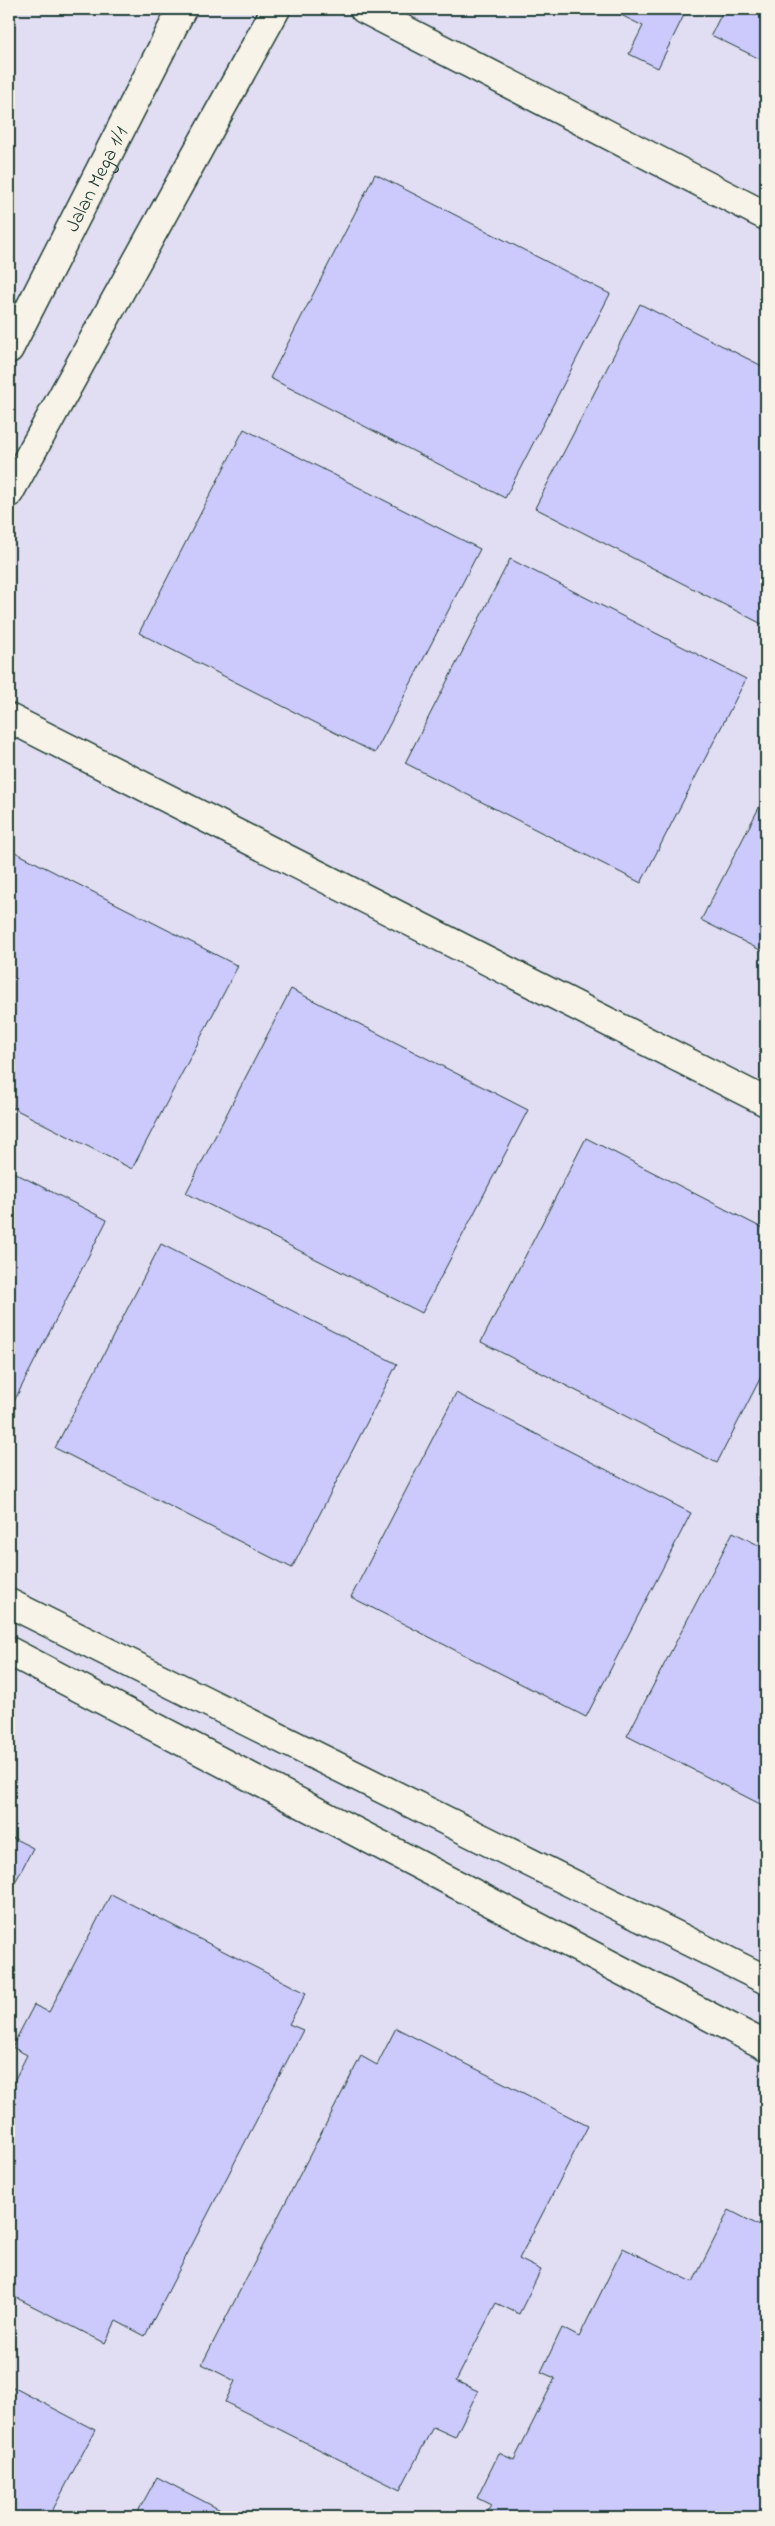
<svg xmlns="http://www.w3.org/2000/svg" width="775" height="2526" viewBox="0 0 775 2526" font-family="'Indie Flower',sans-serif">
<style>
.built{fill:#e1ddf2}
.building{fill:#ccc9fc;stroke:#1f3d34}
.lines{fill:none;stroke-linecap:round;stroke-linejoin:round}
.minor-casing{stroke:#1f3d34;stroke-width:31}
.minor{stroke:#f7f3e8;stroke-width:28}
.labels{text-anchor:middle;stroke-width:4.5;stroke-linejoin:round;paint-order:stroke}
.street-label{font-size:20px;fill:#1f3d34;stroke:#f7f3e8}
</style>
<rect width="100%" height="100%" fill="#eae6ee"/>
<filter id="ink" filterUnits="userSpaceOnUse"><feTurbulence type="fractalNoise" baseFrequency=".02" numOctaves="2"/><feDisplacementMap in="SourceGraphic" scale="10" xChannelSelector="R" yChannelSelector="G"/><feConvolveMatrix kernelMatrix="1 2 1 2 8 2 1 2 1" color-interpolation-filters="sRGB"/></filter>
<g filter="url(#ink)">
<rect class="built" x="9" y="9" width="757" height="2508"/>
<g class="building">
<polygon points="609,9 687,9 658,68 629,54 643,26"/>
<polygon points="724,9 766,9 766,62 711,35"/>
<polygon points="375,174 610,294 505,498 270,378"/>
<polygon points="640,304 766,368 766,626 535,508"/>
<polygon points="244,429 480,549 375,753 139,633"/>
<polygon points="510,559 746,679 641,883 405,763"/>
<polygon points="766,794 766,953 701,920"/>
<polygon points="9,849 238,966 132,1169 9,1106"/>
<polygon points="291,989 528,1110 422,1313 186,1193"/>
<polygon points="586,1138 766,1230 766,1367 717,1463 481,1342"/>
<polygon points="9,1170 107,1220 9,1411"/>
<polygon points="161,1244 397,1364 292,1568 55,1448"/>
<polygon points="456,1393 691,1513 586,1717 351,1597"/>
<polygon points="766,1465 766,1485 758,1481"/>
<polygon points="733,1532 766,1549 766,1807 627,1736"/>
<polygon points="9,1836 33,1848 9,1894"/>
<polygon points="111,1894 306,1993 289,2024 303,2030 145,2336 116,2321 105,2343 9,2294 9,2091 27,2055 12,2047 34,2005 49,2012"/>
<polygon points="396,2028 588,2126 519,2259 541,2270 519,2314 496,2303 456,2381 478,2391 455,2437 433,2427 400,2490 225,2402 235,2381 202,2364 361,2056 377,2065"/>
<polygon points="729,2210 766,2229 766,2517 485,2517 491,2505 477,2498 499,2453 514,2460 555,2378 541,2372 562,2328 579,2337 623,2248 693,2282"/>
<polygon points="9,2385 95,2430 49,2517 9,2517"/>
<polygon points="157,2477 234,2517 135,2517"/>
</g>
<g class="lines">
<g class="minor-casing">
<g id="minor">
<polyline points="364,9 766,216"/>
<path id="s1" d="M9 349 182 9"/>
<polyline points="9,493 276,9"/>
<polyline points="9,718 766,1102"/>
<polyline points="9,1603 766,1980"/>
<polyline points="9,1651 766,2046"/>
</g>
</g>
<use href="#minor" class="minor"/>
</g>
</g>
<g class="labels">
<g class="street-label">
<text dy="7" stroke="none"><textPath href="#s1" startOffset="191">Jalan Mega 1/1</textPath></text>
</g>
</g>
<rect width="775" height="2526" fill="none" stroke="#f7f3e8" stroke-width="30"/>
<rect x="15" y="15" width="745" height="2496" fill="none" stroke="#1f3d34" stroke-width="2" filter="url(#ink)"/>
</svg>
